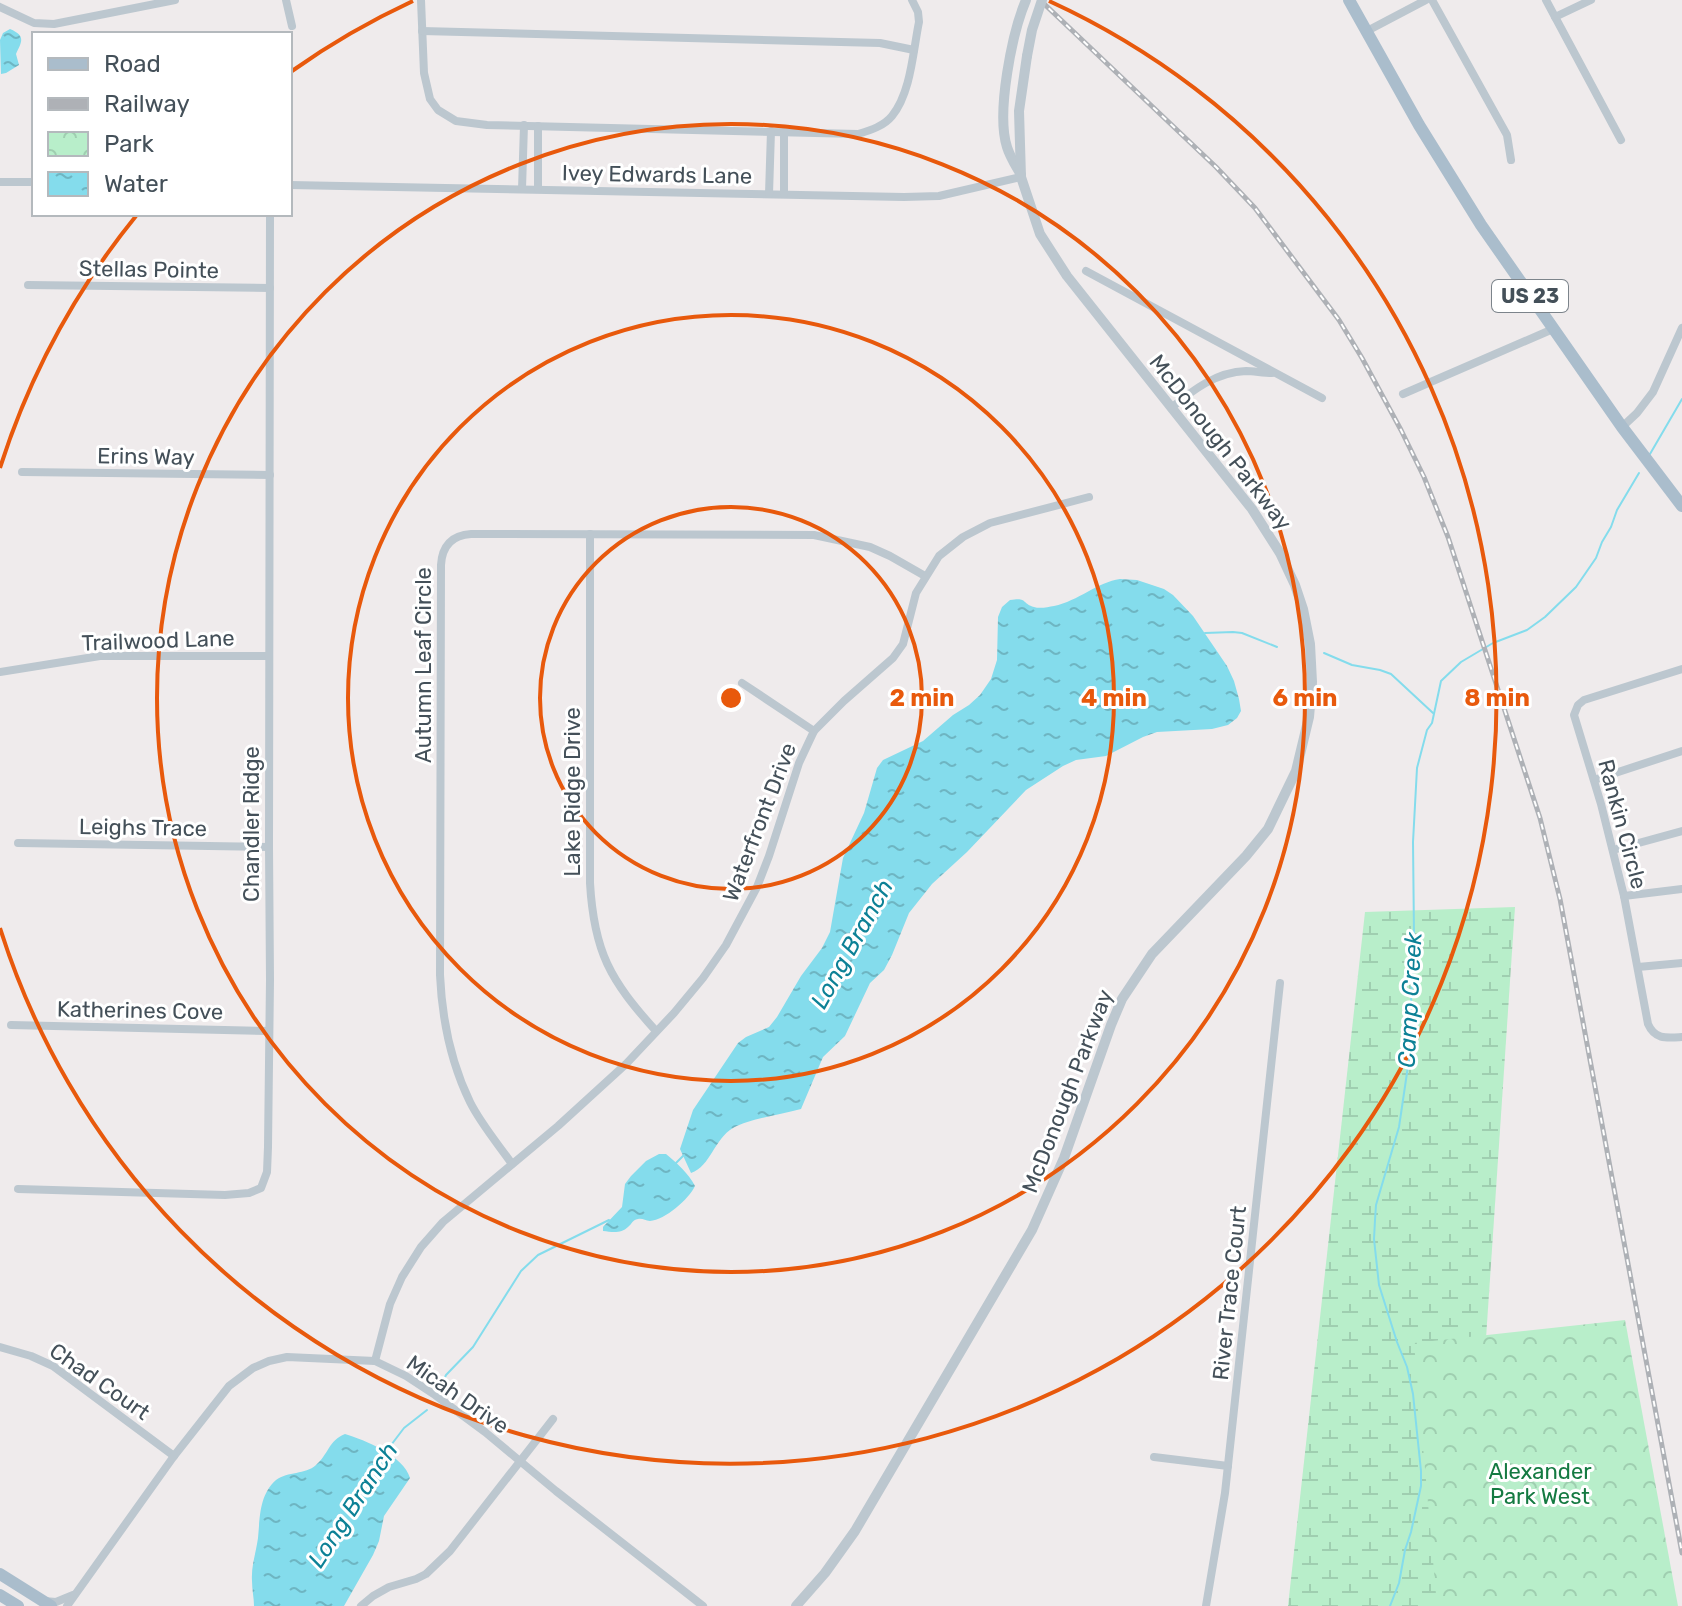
<svg xmlns="http://www.w3.org/2000/svg" width="1682" height="1606" viewBox="0 0 1682 1606" font-family="Rubik,sans-serif">
<style>
.wetland{fill:url(#wetland-marsh)}
.park{fill:url(#park-crowns)}
.water{fill:url(#water-ripples)}
.lines{fill:none;stroke-linecap:round;stroke-linejoin:round}
.stream{stroke:#84dcec;stroke-width:2}
.minor{stroke:#bcc7cf;stroke-width:8}
.tertiary{stroke:#bcc7cf;stroke-width:10}
.primary{stroke:#aabdcc;stroke-width:12}
.rail-casing{stroke:#aeb1b6;stroke-width:5}
.rail{stroke:#fff;stroke-width:2;stroke-dasharray:6;stroke-linecap:butt}
.tertiary-bridge{stroke:#bcc7cf;stroke-width:10}
.ring{fill:none;stroke:#e8590c;stroke-width:4}
.labels{text-anchor:middle;stroke-width:6;stroke-linejoin:round;paint-order:stroke}
.shield{fill:#fff;stroke:#7c848b;stroke-width:2}
.shield-label{font-size:20px;font-weight:bold;fill:#445059}
.street-label{font-size:22px;fill:#445059;stroke:#fff}
.park-label{font-size:22px;fill:#157a42;stroke:#fff}
.water-label{font-size:24px;font-style:italic;fill:#0c8196;stroke:#fff}
.centre{fill:#e8590c;stroke:#fff;stroke-width:4}
.ring-label{font-size:24px;text-anchor:middle;font-weight:bold;fill:#e8590c;stroke:#fff;stroke-width:6;stroke-linejoin:round;paint-order:stroke}
</style>
<defs>
<pattern id="wetland-marsh" width="20" height="14" patternUnits="userSpaceOnUse" patternTransform="scale(2)"><rect width="20" height="14" fill="#b8eeca"/><path d="M1 5h8M5 5V1M11 12h8M15 12V8" fill="none" stroke="#9fceb0"/></pattern>
<pattern id="park-crowns" width="20" height="18" patternUnits="userSpaceOnUse" patternTransform="scale(2)"><rect width="20" height="18" fill="#b8eeca"/><path d="M2 6a3 3 0 1 1 6 0M12 15a3 3 0 1 1 6 0" fill="none" stroke="#9fceb0"/></pattern>
<pattern id="water-ripples" width="26" height="14" patternUnits="userSpaceOnUse" patternTransform="scale(2)"><rect width="26" height="14" fill="#84dcec"/><path d="M2 4q2-2 4 0t4 0M15 11q2-2 4 0t4 0" fill="none" stroke="#6eb5c2"/></pattern>
</defs>
<rect width="100%" height="100%" fill="#efebec"/>
<polygon class="wetland" points="1515,907 1468,1606 1288,1606 1365,912"/>
<polygon class="park" points="1625,1320 1678,1606 1437,1606 1414,1343"/>
<g class="water">
<path d="M10 29C27 36 21 43 16 54L19 65 6 73 1 74 0 40 3 33Z"/>
<path d="M1120 579 1137 580 1164 589 1173 595 1193 616 1227 666 1234 681 1239 699 1241 711 1237 718 1228 725 1212 729 1157 732 1143 737 1106 756 1076 760 1063 766 1026 790 967 852 932 884 909 913 892 955 884 970 870 983 845 1036 823 1057 801 1109C780 1115 751 1118 733 1128 714 1139 711 1166 691 1173L680 1149 693 1110 738 1043 746 1037 769 1027 777 1017 801 976 822 948 830 932 843 858 864 813 877 768 883 760 923 741 953 715 969 705 980 695 991 679 997 660 998 617 1002 607 1010 600C1028 597 1021 603 1034 607 1040 609 1048 607 1054 606 1078 601 1098 582 1120 579Z"/>
<path d="M659 1154H666C676 1162 689 1174 695 1186 689 1199 665 1220 650 1221 645 1221 643 1218 638 1219 632 1220 632 1224 628 1227 621 1234 612 1232 603 1231V1227L622 1207 625 1184 631 1176 646 1161Z"/>
<path d="M345 1434C365 1440 404 1456 410 1478L384 1516 379 1541 373 1555 344 1606H254C254 1598 252 1590 252 1581 251 1566 256 1553 258 1538 260 1518 259 1495 276 1480 288 1471 305 1475 316 1465 328 1455 329 1440 345 1434Z"/>
</g>
<g class="lines">
<g class="stream">
<polyline points="1650,454 1682,399"/>
<polyline points="1205,633 1233,632 1242,633 1277,647"/>
<polyline points="1324,653 1352,665 1380,670 1391,674 1433,713"/>
<polyline points="674,1165 684,1155"/>
<polyline points="440,1388 446,1375 473,1347 521,1271 538,1255 609,1220"/>
<polyline points="385,1453 404,1428 427,1410"/>
<polyline points="1390,1606 1399,1583 1405,1550 1411,1532 1421,1486 1421,1471 1413,1394 1407,1367 1397,1342 1379,1285 1374,1239 1375,1220 1376,1205 1399,1127 1412,1039 1411,1003 1414,935 1413,842 1417,768 1427,730 1432,723 1441,681 1461,662 1493,643 1527,630 1545,617 1576,587 1596,558 1602,542 1611,527 1617,510 1639,473"/>
</g>
<g class="minor">
<polyline points="286,0 292,26"/>
<path d="M421 0 424 73 430 99 438 110 456 121 487 125 858 134C871 130 884 126 892 116 911 93 913 51 919 22L918 12 912 0"/>
<polyline points="1432,0 1507,135 1511,160"/>
<polyline points="1546,0 1621,140"/>
<polyline points="0,7 34,23 54,24 175,0"/>
<polyline points="1555,17 1591,0"/>
<polyline points="422,31 880,43 914,50"/>
<polyline points="1367,31 1426,0"/>
<polyline points="0,182 34,182"/>
<polyline points="290,185 904,197 939,196 1021,177"/>
<polyline points="522,189 524,125"/>
<polyline points="538,189 538,126"/>
<polyline points="769,194 771,131"/>
<polyline points="784,194 784,132"/>
<polyline points="1086,271 1322,398"/>
<polyline points="28,285 270,288"/>
<polyline points="1403,394 1553,329"/>
<path d="M1171 408C1193 390 1216 372 1246 371 1254 371 1263 373 1272 373"/>
<polyline points="1622,427 1637,413 1653,392 1682,328"/>
<polyline points="22,472 270,475"/>
<path d="M590 534V883C594 952 610 980 656 1031"/>
<path d="M1682 669 1584 700 1578 705 1574 715 1601 804 1624 896 1648 1024C1655 1040 1667 1038 1682 1037"/>
<polyline points="0,672 100,656 269,656"/>
<polyline points="742,683 814,731"/>
<polyline points="1594,780 1682,751"/>
<polyline points="18,843 269,847"/>
<polyline points="1613,850 1682,831"/>
<polyline points="1624,896 1682,889"/>
<polyline points="1638,967 1682,963"/>
<polyline points="11,1025 269,1031"/>
<path d="M512 1164C498 1144 481 1124 470 1102 451 1063 442 1018 440 975L441 565C442 546 452 535 471 534L814 535 870 547 890 556 925 576"/>
<polyline points="18,1189 225,1195 249,1193 261,1188 267,1172 268,1147 270,980 269,847 270,214"/>
<polyline points="0,1347 31,1356 53,1366 174,1456"/>
<polyline points="375,1361 390,1304 402,1277 421,1247 443,1222 558,1126 626,1064 674,1013 703,978 726,945 757,887 769,856 799,763 814,731 844,701 893,658 903,644 916,593 939,556 963,537 990,523 1089,497"/>
<polyline points="1154,1457 1228,1466"/>
<polyline points="44,1601 56,1602 73,1595"/>
<polyline points="67,1606 174,1456 229,1386 253,1368 269,1361 287,1357 375,1361 406,1376 435,1395 485,1432 556,1491 703,1606"/>
<polyline points="361,1606 373,1596 389,1587 416,1579 426,1574 450,1551 553,1419"/>
<polyline points="1206,1606 1225,1493 1280,983"/>
</g>
<g class="tertiary">
<path d="M1021 175C1016 166 1010 157 1007 147 996 113 1012 33 1026 0"/>
<polyline points="796,1606 825,1573 855,1531 1032,1230 1064,1158 1111,1025 1122,999 1152,954 1246,856 1268,829 1296,771 1309,717 1312,682 1310,644 1303,609 1295,585 1280,553 1252,509 1067,276 1040,234 1021,177 1019,111 1027,56"/>
</g>
<g class="primary">
<polyline points="1349,0 1419,125 1481,225 1622,427 1682,506"/>
<polyline points="0,1574 51,1606"/>
<polyline points="0,1595 18,1606"/>
</g>
<g class="rail-casing">
<polyline id="rail" points="1040,0 1216,167 1255,208 1339,320 1362,358 1401,430 1424,477 1448,537 1540,818 1560,899 1682,1553"/>
</g>
<use href="#rail" class="rail"/>
<polyline class="tertiary-bridge" points="1027,56 1032,30 1042,0"/>
</g>
<g class="ring">
<circle cx="731" cy="698" r="191"/>
<circle cx="731" cy="698" r="383"/>
<circle cx="731" cy="698" r="574"/>
<path d="M0 468A766 766 0 0 1 136 216M292 71A766 766 0 0 1 413 1M1049 1A766 766 0 1 1 0 928"/>
</g>
<g class="labels">
<rect class="shield" x="1492" y="280" width="76" height="32" rx="6"/>
<g class="shield-label">
<text x="1530" y="303">US 23</text>
</g>
<g class="street-label">
<text transform="translate(657 174) rotate(1)" y="8">Ivey Edwards Lane</text>
<text transform="translate(149 269) rotate(1)" y="8">Stellas Pointe</text>
<text transform="translate(1221 442) rotate(52)" y="8">McDonough Parkway</text>
<text transform="translate(146 456) rotate(1)" y="8">Erins Way</text>
<text transform="translate(158 640) rotate(-2)" y="8">Trailwood Lane</text>
<text transform="translate(423 665) rotate(-90)" y="8">Autumn Leaf Circle</text>
<text transform="translate(572 792) rotate(-90)" y="8">Lake Ridge Drive</text>
<text transform="translate(759 822) rotate(-69)" y="8">Waterfront Drive</text>
<text transform="translate(251 824) rotate(-90)" y="8">Chandler Ridge</text>
<text transform="translate(1623 824) rotate(75)" y="8">Rankin Circle</text>
<text transform="translate(143 827) rotate(1)" y="8">Leighs Trace</text>
<text transform="translate(140 1010) rotate(1)" y="8">Katherines Cove</text>
<text transform="translate(1067 1091) rotate(-69)" y="8">McDonough Parkway</text>
<text transform="translate(1229 1293) rotate(-84)" y="8">River Trace Court</text>
<text transform="translate(100 1381) rotate(35)" y="8">Chad Court</text>
<text transform="translate(458 1394) rotate(35)" y="8">Micah Drive</text>
</g>
<g class="park-label">
<text x="1540" y="1479">Alexander<tspan x="1540" dy="25">Park West</tspan></text>
</g>
<g class="water-label">
<text transform="translate(852 944) rotate(-61)" y="8">Long Branch</text>
<text transform="translate(1410 1000) rotate(-87)" y="8">Camp Creek</text>
<text transform="translate(353 1505) rotate(-57)" y="8">Long Branch</text>
</g>
</g>
<circle cx="731" cy="698" r="12" class="centre"/>
<g class="ring-label">
<text x="922" y="706">2 min</text>
<text x="1114" y="706">4 min</text>
<text x="1305" y="706">6 min</text>
<text x="1497" y="706">8 min</text>
</g>
<rect x="32" y="32" width="260" height="184" fill="#ffffff" stroke="#b4b9bd" stroke-width="2"/>
<rect x="48" y="58" width="40" height="12" fill="#aabdcc" stroke="#b4b9bd" stroke-width="2"/>
<text x="104" y="72" font-size="24" fill="#445059">Road</text>
<rect x="48" y="98" width="40" height="12" fill="#aeb1b6" stroke="#b4b9bd" stroke-width="2"/>
<text x="104" y="112" font-size="24" fill="#445059">Railway</text>
<rect x="48" y="132" width="40" height="24" fill="url(#park-crowns)" stroke="#b4b9bd" stroke-width="2"/>
<text x="104" y="152" font-size="24" fill="#445059">Park</text>
<rect x="48" y="172" width="40" height="24" fill="url(#water-ripples)" stroke="#b4b9bd" stroke-width="2"/>
<text x="104" y="192" font-size="24" fill="#445059">Water</text>
</svg>
